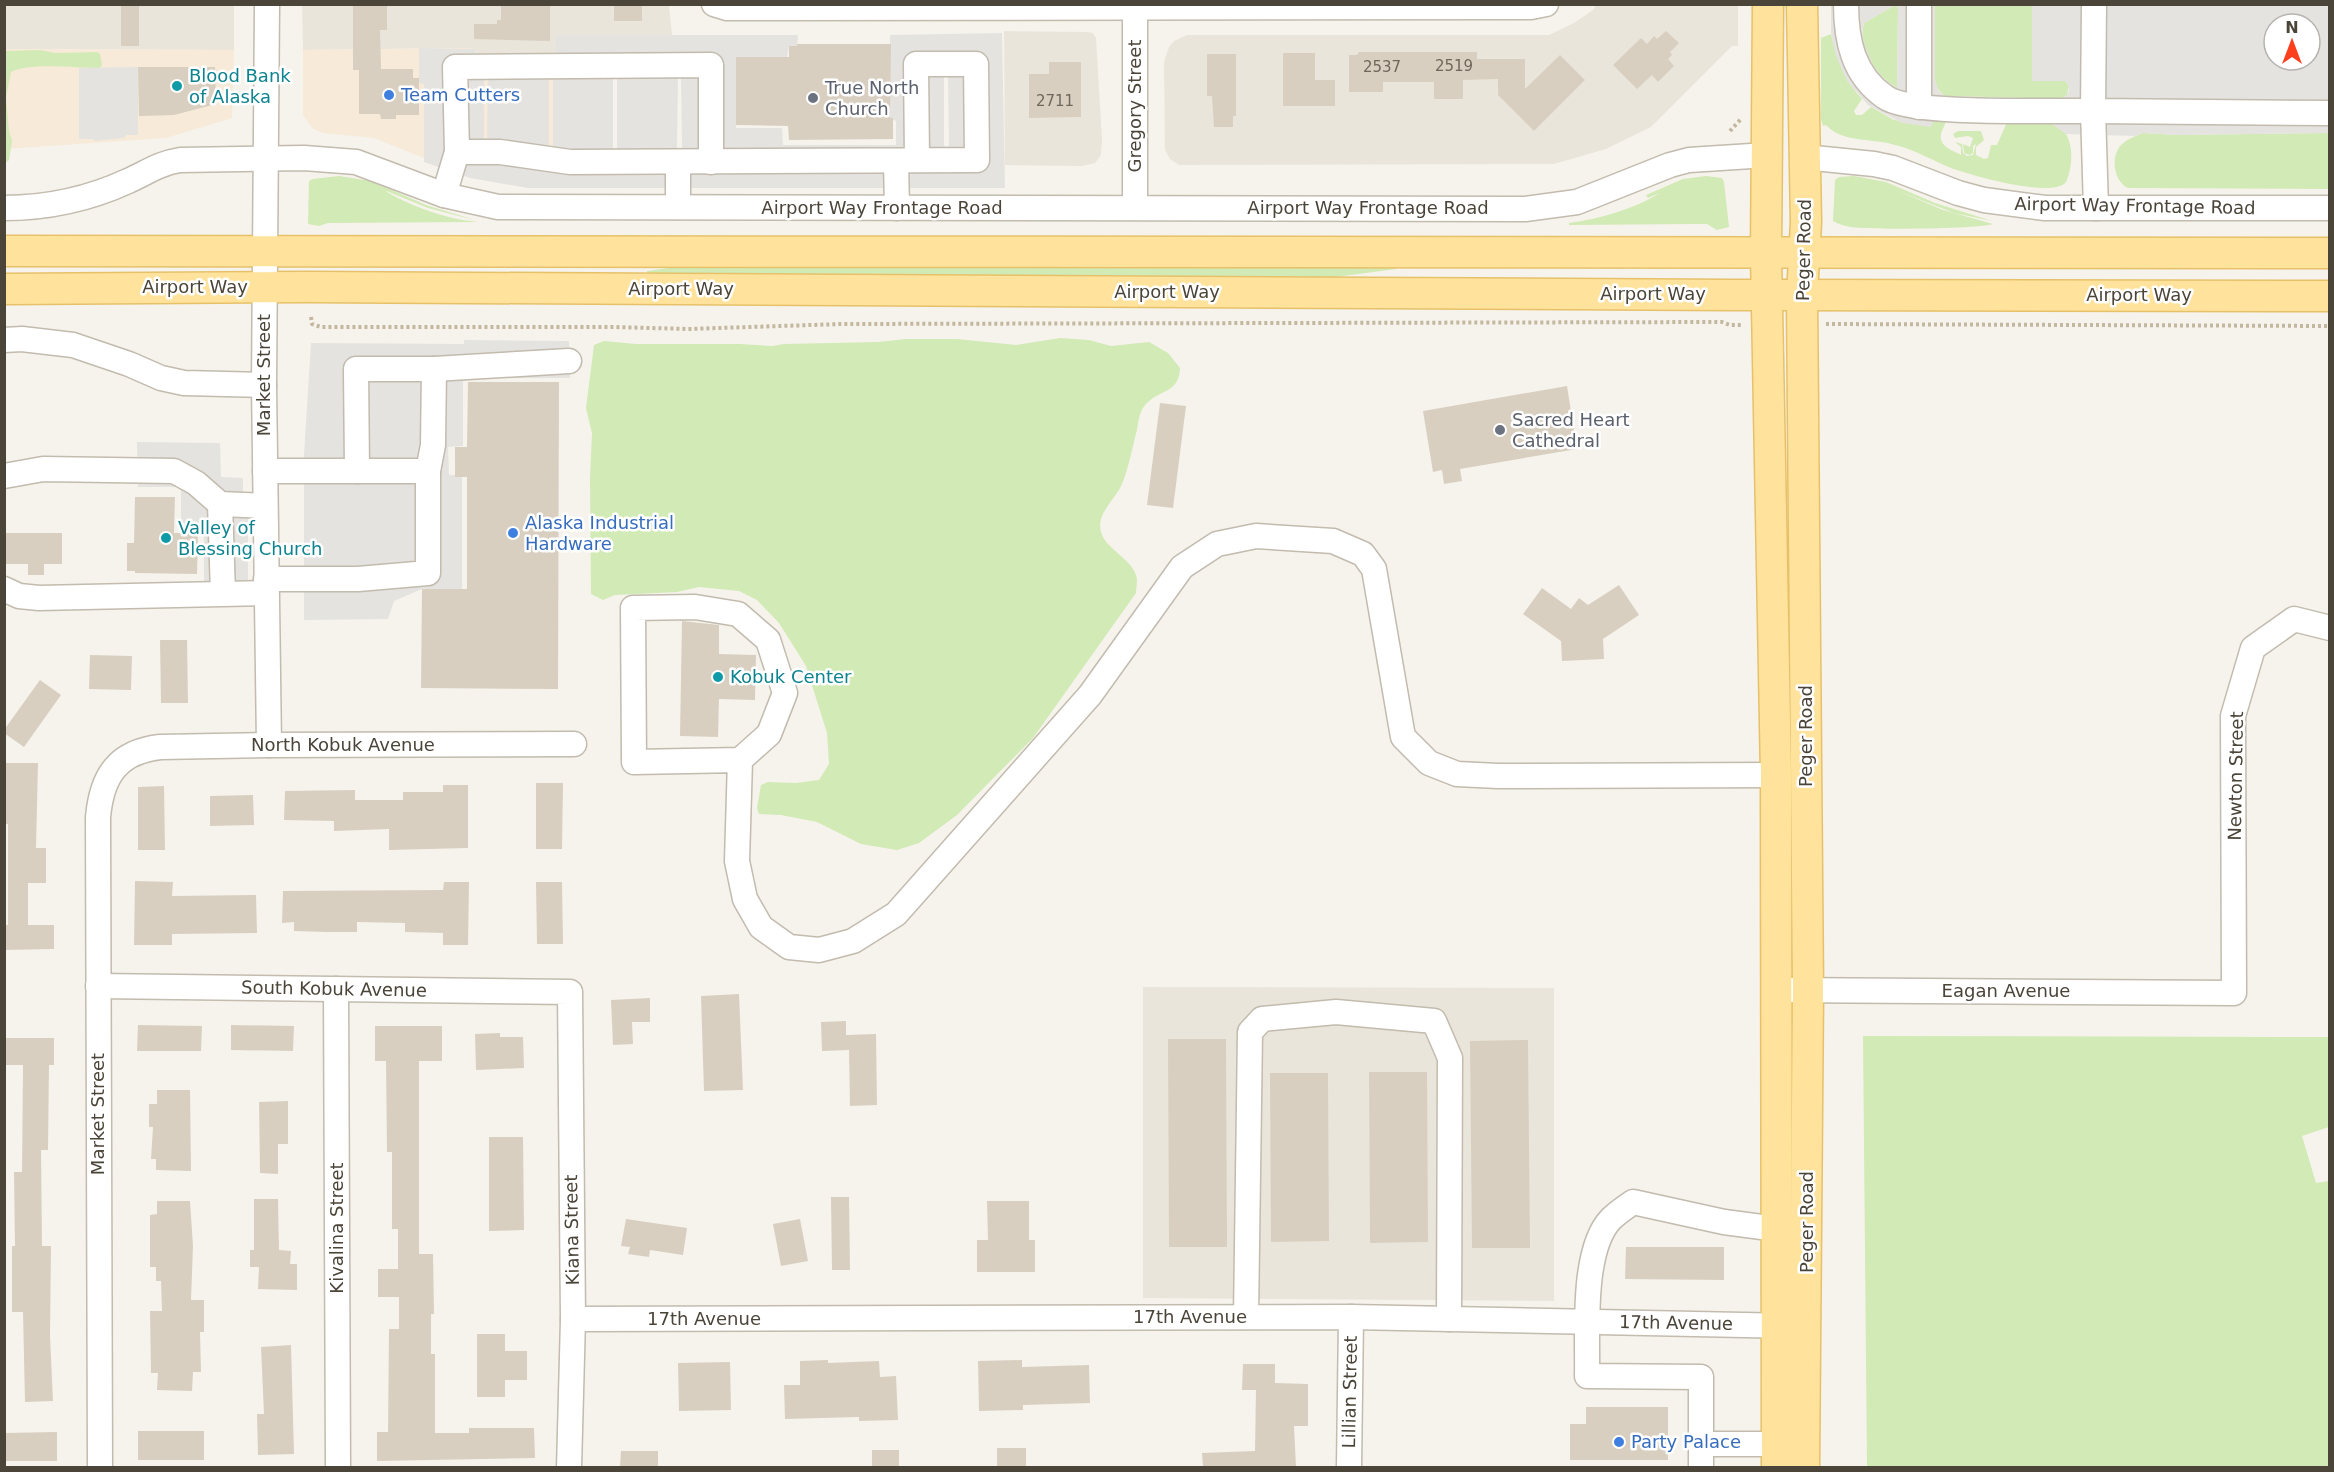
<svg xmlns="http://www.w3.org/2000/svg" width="2334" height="1472" viewBox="0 0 2334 1472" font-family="'DejaVu Sans',sans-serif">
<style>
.residential{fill:#eae5da}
.commercial{fill:#f7ead8}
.green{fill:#d2eab5}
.parking{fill:#e5e3e0;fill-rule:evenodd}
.building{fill:#d8cfc1}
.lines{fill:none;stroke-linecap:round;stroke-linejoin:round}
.minor-casing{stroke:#c2bbae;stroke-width:27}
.major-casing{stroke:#e6c16a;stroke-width:33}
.path{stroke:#c4b79f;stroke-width:4;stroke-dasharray:3 3;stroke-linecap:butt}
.minor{stroke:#fff;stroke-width:24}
.major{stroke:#ffe39c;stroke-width:30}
.culture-dot{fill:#0f9aa8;stroke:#fff;stroke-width:2}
.shop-dot{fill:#3f7fe0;stroke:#fff;stroke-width:2}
.worship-dot{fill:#6b7280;stroke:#fff;stroke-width:2}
.labels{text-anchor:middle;stroke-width:5;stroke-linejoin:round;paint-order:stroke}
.number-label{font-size:15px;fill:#6e675b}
.culture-label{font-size:18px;fill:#0d838f;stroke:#fff;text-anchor:start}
.worship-label{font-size:18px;fill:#5b616d;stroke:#fff;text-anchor:start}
.shop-label{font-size:18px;fill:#366cbe;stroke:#fff;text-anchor:start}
.street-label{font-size:18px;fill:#4b4439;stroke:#fff}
</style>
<rect width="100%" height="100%" fill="#f6f3ec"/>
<g class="residential">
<polygon points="5,5 234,5 234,50 5,49"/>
<polygon points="302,5 669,5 672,35 557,35 556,56 478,56 475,49 462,48 303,50"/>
<polygon points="1596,5 1738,5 1738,46 1732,46 1651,127 1606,149 1554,164 1186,165 1179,165 1170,159 1165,150 1164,62 1169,47 1174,41 1187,35 1549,35 1574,23 1593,10"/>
<polygon points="1004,31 1087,32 1093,33 1096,38 1102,140 1101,155 1095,163 1082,166 1005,165"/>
<polygon points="1143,987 1554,988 1554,1301 1143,1298"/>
</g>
<g class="commercial">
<polygon points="556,35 583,178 424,158 374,138 324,133 313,129 303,115 303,50 462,48 475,49 478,56 556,56"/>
<polygon points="5,49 234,50 232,118 166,138 5,149"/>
</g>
<g class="green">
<path d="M1895 5H1897L1898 9 1897 88C1876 76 1857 48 1864 23Z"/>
<path d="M1935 5H2032V81H2065L2069 86 2067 95 2060 99 1955 96 1952 98C1941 96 1937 90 1935 80Z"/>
<path d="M1831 34C1837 59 1844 80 1862 99L1854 111 1856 115H1862L1871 107 1894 120 1932 123 1934 120H1946C1945 126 1942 129 1941 134 1939 147 1952 150 1961 155V147L1955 142 1962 144 1963 153 1967 156 1973 155 1976 144 1973 146V153L1970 155 1964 153 1963 144 1970 147 1973 138 1968 136 1955 138 1953 134 1958 131H1981L1984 140 1976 147V155L1984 159 1988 158 1991 145H1997L2008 120C2021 121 2037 119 2050 122 2076 129 2074 164 2066 182 2053 199 1970 175 1951 168 1932 160 1915 150 1895 145 1873 138 1842 143 1826 125L1823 126 1821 119V38Z"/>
<path d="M40 50 55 53 97 52 100 54 102 65 100 68C77 68 29 62 11 72L6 98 9 131 12 141 9 160 5 163V51Z"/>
<path d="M2143 133 2179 135 2329 133V189L2128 188C2114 182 2110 157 2121 145 2127 139 2136 136 2143 133Z"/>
<path d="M339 176 371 181 426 205 478 221 428 208 384 190C411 207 447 219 478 222L328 223 319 226 308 224 309 181 313 179Z"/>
<path d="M1706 176 1722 178 1724 182 1729 227 1717 230 1707 224H1696L1569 225V223C1599 219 1634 209 1660 193L1648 198 1646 195 1683 179Z"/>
<path d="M1854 176 1886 182 1935 203 1992 221 1954 213 1896 190 1943 210 1993 224C1981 229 1867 230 1851 227 1844 226 1838 224 1833 221L1835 180 1839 177Z"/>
<polygon points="1396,264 1396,269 1336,277 647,278 647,271 690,265"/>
<path d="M1060 338 1089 340 1111 346 1149 342 1168 353 1180 368C1179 396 1156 388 1143 408 1139 414 1138 424 1137 430 1132 448 1129 467 1122 484 1117 496 1105 506 1101 519 1094 546 1129 554 1136 575 1138 580 1136 588 1136 593L1033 738 957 815 919 843 897 850 861 844 817 822 781 815 759 814 757 808 761 785 768 782 796 783 819 780 829 764 827 733 806 666 779 623 757 600 739 591 699 587 677 592 615 595 603 600 591 594 590 478 592 433 586 408 594 345 604 341 636 344H740L772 346 784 344 878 342 906 339H957L1016 345Z"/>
<polygon points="1863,1036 2329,1037 2329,1127 2302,1136 2316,1183 2329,1181 2329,1467 1867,1467"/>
</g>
<g class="parking">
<path d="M1831 5H1935V80L1939 92 1946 97 2060 99 2066 96 2069 91V86L2065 81H2032V5H2329V133L2179 135 2143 133 2135 136 2066 134 2049 122 1937 120 1933 122 1931 127 1902 123 1868 105 1847 81 1836 56 1831 34ZM1895 5H1897L1898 9 1897 88 1884 79 1873 65 1864 43 1862 31 1864 23ZM2274 24H2310V60H2274Z"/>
<path d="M1002 33 1005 188H528L470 178 424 162V84L419 83V48L475 49 477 57H556V35H798L797 46H789L787 57H736V128H782L783 145H896V121L890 118V35ZM946 75 948 77 949 146 947 147 944 146V76ZM613 77H617V148L615 150 613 148ZM678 77 681 79 682 148 679 150 677 149ZM549 78 553 79V148H549ZM484 79H488L487 140 484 138Z"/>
<polygon points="138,67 138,135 126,135 124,138 95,141 92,139 79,139 79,68"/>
<polygon points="464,340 569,341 570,378 463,378 463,446 448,447 449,475 462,475 462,589 422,589 394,601 388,619 304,620 304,455 311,343 464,344"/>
<polygon points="137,442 220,443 221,477 243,478 243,494 248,494 248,604 204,605 204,531 181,530 181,487 138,487"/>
</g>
<g class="building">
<rect x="121" y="4" width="18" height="42"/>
<polygon points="353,4 387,4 387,30 380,30 381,69 413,69 413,78 419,78 419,115 396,115 396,119 381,119 380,114 359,114 359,70 353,70"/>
<polygon points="501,4 550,4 550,41 474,39 474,24 497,24 497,20 501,20"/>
<rect x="614" y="4" width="28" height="17"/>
<polygon points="1666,31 1679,43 1670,52 1672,55 1668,59 1674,66 1658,82 1652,75 1637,89 1613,65 1641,38 1647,44 1654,36 1657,39"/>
<polygon points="797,44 891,44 890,118 893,118 893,139 789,140 788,126 736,125 736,57 789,57 789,46 797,46"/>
<polygon points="1359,52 1477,52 1477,59 1525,59 1525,89 1560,55 1585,80 1534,131 1498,95 1498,79 1463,80 1463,99 1434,99 1434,82 1383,82 1383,92 1349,92 1349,55 1357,55"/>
<polygon points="1283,53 1315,53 1315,80 1335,80 1335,106 1283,106"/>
<polygon points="1207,54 1236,54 1236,116 1233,116 1233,127 1214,127 1212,96 1207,96"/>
<polygon points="1049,62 1081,62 1081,117 1029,118 1029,74 1049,74"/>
<polygon points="138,67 215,67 216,104 174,115 139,116"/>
<polygon points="468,382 559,382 558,689 421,688 422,589 467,589 467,477 455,477 455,447 467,447"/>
<polygon points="1567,386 1577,449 1460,469 1462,481 1444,484 1442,470 1433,472 1423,411"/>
<polygon points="1160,403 1186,406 1173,508 1147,505"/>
<polygon points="135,497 175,497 174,533 198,533 197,574 135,573 135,571 127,571 127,543 134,543"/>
<polygon points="4,533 62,533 62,564 44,564 44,575 28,575 28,564 4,564"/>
<polygon points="1619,585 1639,615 1603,639 1604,659 1562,661 1561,641 1523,614 1542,588 1571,609 1579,598 1588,605"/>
<polygon points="682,621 719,625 719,654 756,655 755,700 719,699 718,737 680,736"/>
<polygon points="160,640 187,640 188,703 161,703"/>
<polygon points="90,655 132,656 131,690 89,689"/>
<polygon points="40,680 61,695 24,747 4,733 4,730"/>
<polygon points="5,763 38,763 36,848 46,848 46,883 28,883 28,925 54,925 54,949 4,950 4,925 8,925 8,824 4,824"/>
<polygon points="536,783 563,783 562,849 536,849"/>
<polygon points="443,785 468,785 468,848 389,850 389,829 334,831 334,821 284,820 285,791 355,790 355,800 403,800 403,792 443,792"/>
<polygon points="164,786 165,850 138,850 138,787"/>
<polygon points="253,795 254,825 210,826 210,796"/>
<polygon points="135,881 173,882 172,896 256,895 257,933 172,934 172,945 134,945"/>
<polygon points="444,882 469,882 468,945 443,945 443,933 405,932 405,923 357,922 357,932 326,932 294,931 294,922 282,923 283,891 443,890"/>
<polygon points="536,882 562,882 563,944 537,944"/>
<polygon points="739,994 743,1090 704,1091 701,996"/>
<polygon points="650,998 650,1022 632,1022 633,1044 613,1045 611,1000"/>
<polygon points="846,1021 846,1035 876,1034 877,1105 850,1106 849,1050 822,1051 821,1022"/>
<polygon points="138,1025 202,1026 201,1051 137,1051"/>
<polygon points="231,1025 294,1026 293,1051 231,1050"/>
<polygon points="375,1026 442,1026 442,1061 419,1061 419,1254 433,1254 434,1314 431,1314 431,1354 435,1354 435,1433 469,1433 469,1428 534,1428 535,1458 377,1461 377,1432 388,1432 389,1329 399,1329 399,1297 378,1297 378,1269 398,1269 398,1229 392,1229 392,1152 387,1152 386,1061 375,1061"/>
<polygon points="500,1033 500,1037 523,1037 524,1068 476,1070 475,1034"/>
<polygon points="4,1038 54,1038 54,1065 49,1065 48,1150 41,1150 42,1246 51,1246 50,1336 53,1401 25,1402 23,1312 12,1312 12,1246 15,1246 14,1172 22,1172 23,1065 4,1065"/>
<polygon points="1168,1039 1226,1039 1227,1247 1169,1247"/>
<polygon points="1528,1040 1530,1248 1472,1248 1470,1041"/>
<polygon points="1369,1072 1427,1072 1428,1242 1370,1243"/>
<polygon points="1270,1073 1328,1073 1329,1241 1271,1242"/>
<polygon points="157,1090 190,1090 191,1171 156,1170 156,1159 151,1159 153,1127 149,1127 149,1104 157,1104"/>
<polygon points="288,1101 288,1144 278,1144 278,1174 260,1173 259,1102"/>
<polygon points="489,1137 523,1137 524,1230 489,1231"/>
<polygon points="831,1197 849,1197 850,1270 832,1270"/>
<polygon points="254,1199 278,1199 279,1250 291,1251 290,1264 297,1264 297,1290 258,1289 259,1267 250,1267 250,1250 254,1250"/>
<polygon points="157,1201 190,1201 193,1246 191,1300 204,1300 204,1332 200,1332 201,1372 193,1372 192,1391 157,1390 158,1373 151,1373 150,1311 162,1311 161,1281 156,1281 156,1267 150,1267 150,1215 157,1214"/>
<polygon points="987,1201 1029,1201 1029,1240 1035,1240 1035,1272 977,1272 977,1240 988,1240"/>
<polygon points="626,1219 687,1228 683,1255 650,1250 649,1257 628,1254 630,1247 621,1246"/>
<polygon points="800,1219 808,1261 781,1266 773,1224"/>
<polygon points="1626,1247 1724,1247 1724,1280 1625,1279"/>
<polygon points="477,1334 505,1334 505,1351 527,1351 527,1380 505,1380 505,1397 477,1397"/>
<polygon points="291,1345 294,1454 258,1455 257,1414 264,1414 261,1347"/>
<polygon points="828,1360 828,1363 879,1361 880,1377 896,1376 898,1420 859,1421 859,1417 785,1419 784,1385 800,1385 800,1361"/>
<polygon points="1022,1360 1022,1367 1089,1365 1090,1403 1023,1405 1023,1410 979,1411 978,1361"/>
<polygon points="730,1362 731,1410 679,1411 678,1363"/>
<polygon points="1243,1364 1275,1364 1275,1383 1308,1384 1308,1426 1294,1426 1296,1467 1203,1467 1202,1453 1255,1451 1256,1390 1242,1390"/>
<polygon points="1586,1407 1668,1407 1668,1460 1570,1460 1570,1424 1586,1424"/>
<rect x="138" y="1431" width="66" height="29"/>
<polygon points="57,1432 57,1461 4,1461 4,1433"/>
<rect x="997" y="1448" width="29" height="19"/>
<rect x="872" y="1450" width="27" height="17"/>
<polygon points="621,1451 658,1451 658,1467 620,1467"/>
</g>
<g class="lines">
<g class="minor-casing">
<g id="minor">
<polyline points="267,4 264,385 269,745"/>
<polyline points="714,4 727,8 1531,7 1546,4"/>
<polyline points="1135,4 1135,207"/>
<path d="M1846 4C1846 40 1853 75 1885 97 1910 116 2054 110 2093 111L2096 208"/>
<polyline points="2094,4 2093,111 2330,113"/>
<polyline points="1919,107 1919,4"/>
<polyline points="457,152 500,152 570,162 977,160 976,64 916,64 917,160"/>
<polyline points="1804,157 1874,164 1893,168 1958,193 1984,200 2045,208 2330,208"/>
<polyline points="896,161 897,208"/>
<polyline points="678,162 678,207"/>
<polyline points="444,195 457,152 455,67 711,65 711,162"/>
<path d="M4 208C47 208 89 199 128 181 146 173 160 163 180 160L304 158 356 162 444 195 498 207 1525 209 1577 202 1670 165 1689 160 1767 155"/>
<polyline points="4,340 22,339 73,345 129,364 161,378 184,383 264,385"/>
<polyline points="434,369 569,361"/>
<polyline points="265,471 428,471 428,573 358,579 266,579"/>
<polyline points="357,471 356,369 434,369 433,445 428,471"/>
<polyline points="4,476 43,469 174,471 196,483 220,504 265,506"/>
<polyline points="220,504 223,593"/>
<polyline points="4,589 19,596 39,598 266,593"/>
<polyline points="740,760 634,762 633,608 695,607 738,614 768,640 785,693 769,734 740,760 737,861 745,899 761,927 789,947 819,950 853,941 896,914 1090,695 1182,567 1217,544 1256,536 1333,541 1363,554 1374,569 1403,737 1429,763 1457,774 1498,776 1776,775"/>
<polyline points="98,986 570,992 573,1319 569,1468"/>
<polyline points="336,989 338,1468"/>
<polyline points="1777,990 2234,993 2233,716 2253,648 2294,619 2330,628"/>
<polyline points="1246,1317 1250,1032 1262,1019 1336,1012 1434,1021 1450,1058 1449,1319"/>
<polyline points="573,1319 1351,1317 1795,1326"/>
<polyline points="1701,1444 1794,1444"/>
<path d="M100 1468 98 817C102 775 118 752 160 747L269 745 574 744"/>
<polyline points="1349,1468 1351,1317"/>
<path d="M1701 1468V1377L1587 1376C1588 1335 1581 1250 1611 1219 1618 1212 1626 1207 1633 1202L1724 1222 1777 1229"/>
</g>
</g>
<g class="major-casing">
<g id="major">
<polyline points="1768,4 1766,254 1776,775 1777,1468"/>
<polyline points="1802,4 1806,222 1802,295 1808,990 1804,1468"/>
<polyline points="4,251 2330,253"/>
<polyline points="4,289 309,287 1731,295 2330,296"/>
</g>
</g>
<g class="path">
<polyline points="1730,131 1742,118"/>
<polyline points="311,317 312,324 321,327 613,327 688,329 842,324 1722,322 1730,325 1743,325"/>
<polyline points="1826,324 2330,326"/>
</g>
<use href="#minor" class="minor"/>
<use href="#major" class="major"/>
</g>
<g class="culture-dot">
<circle cx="177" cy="86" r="6"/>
<circle cx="166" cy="538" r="6"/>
<circle cx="718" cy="677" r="6"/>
</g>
<g class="shop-dot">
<circle cx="389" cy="95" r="6"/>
<circle cx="513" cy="533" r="6"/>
<circle cx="1619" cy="1442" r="6"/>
</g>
<g class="worship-dot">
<circle cx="813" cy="98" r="6"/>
<circle cx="1500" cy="430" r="6"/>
</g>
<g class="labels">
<g class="number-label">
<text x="1454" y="71">2519</text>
<text x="1382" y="72">2537</text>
<text x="1055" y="106">2711</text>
</g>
<g class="culture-label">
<text x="189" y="82">Blood Bank<tspan x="189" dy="21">of Alaska</tspan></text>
<text x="178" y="534">Valley of<tspan x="178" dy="21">Blessing Church</tspan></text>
<text x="730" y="683">Kobuk Center</text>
</g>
<g class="worship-label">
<text x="825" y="94">True North<tspan x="825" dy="21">Church</tspan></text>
<text x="1512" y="426">Sacred Heart<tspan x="1512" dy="21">Cathedral</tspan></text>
</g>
<g class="shop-label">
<text x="401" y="101">Team Cutters</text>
<text x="525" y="529">Alaska Industrial<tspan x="525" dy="21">Hardware</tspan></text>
<text x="1631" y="1448">Party Palace</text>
</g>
<g class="street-label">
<text transform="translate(1135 106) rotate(-90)" y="6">Gregory Street</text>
<text transform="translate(2135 206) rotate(1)" y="6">Airport Way Frontage Road</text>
<text x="882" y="214">Airport Way Frontage Road</text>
<text x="1368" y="214">Airport Way Frontage Road</text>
<text transform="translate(1804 250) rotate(-89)" y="6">Peger Road</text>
<text x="195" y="293">Airport Way</text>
<text x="681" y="295">Airport Way</text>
<text x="1167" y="298">Airport Way</text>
<text x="1653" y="300">Airport Way</text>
<text x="2139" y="301">Airport Way</text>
<text transform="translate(264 375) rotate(-90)" y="6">Market Street</text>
<text transform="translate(1806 736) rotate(-90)" y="6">Peger Road</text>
<text x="343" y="751">North Kobuk Avenue</text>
<text transform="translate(2236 776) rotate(-89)" y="6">Newton Street</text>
<text transform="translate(334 989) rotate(1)" y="6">South Kobuk Avenue</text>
<text x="2006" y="997">Eagan Avenue</text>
<text transform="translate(98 1114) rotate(-90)" y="6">Market Street</text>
<text transform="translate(1807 1222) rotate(-90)" y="6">Peger Road</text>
<text transform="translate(337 1228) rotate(-90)" y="6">Kivalina Street</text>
<text transform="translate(572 1230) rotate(-91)" y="6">Kiana Street</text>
<text x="1190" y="1323">17th Avenue</text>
<text x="704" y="1325">17th Avenue</text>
<text transform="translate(1676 1323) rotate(1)" y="6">17th Avenue</text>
<text transform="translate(1350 1392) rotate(-89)" y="6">Lillian Street</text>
</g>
</g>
<rect width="2334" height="1472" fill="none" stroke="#4b4439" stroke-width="12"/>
<g transform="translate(2292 42)"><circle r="28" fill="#ffffff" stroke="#b7b4b0" stroke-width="1.5"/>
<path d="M0-4.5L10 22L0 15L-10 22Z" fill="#fc3f1d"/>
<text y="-9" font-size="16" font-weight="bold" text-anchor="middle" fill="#4b4439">N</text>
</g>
</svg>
